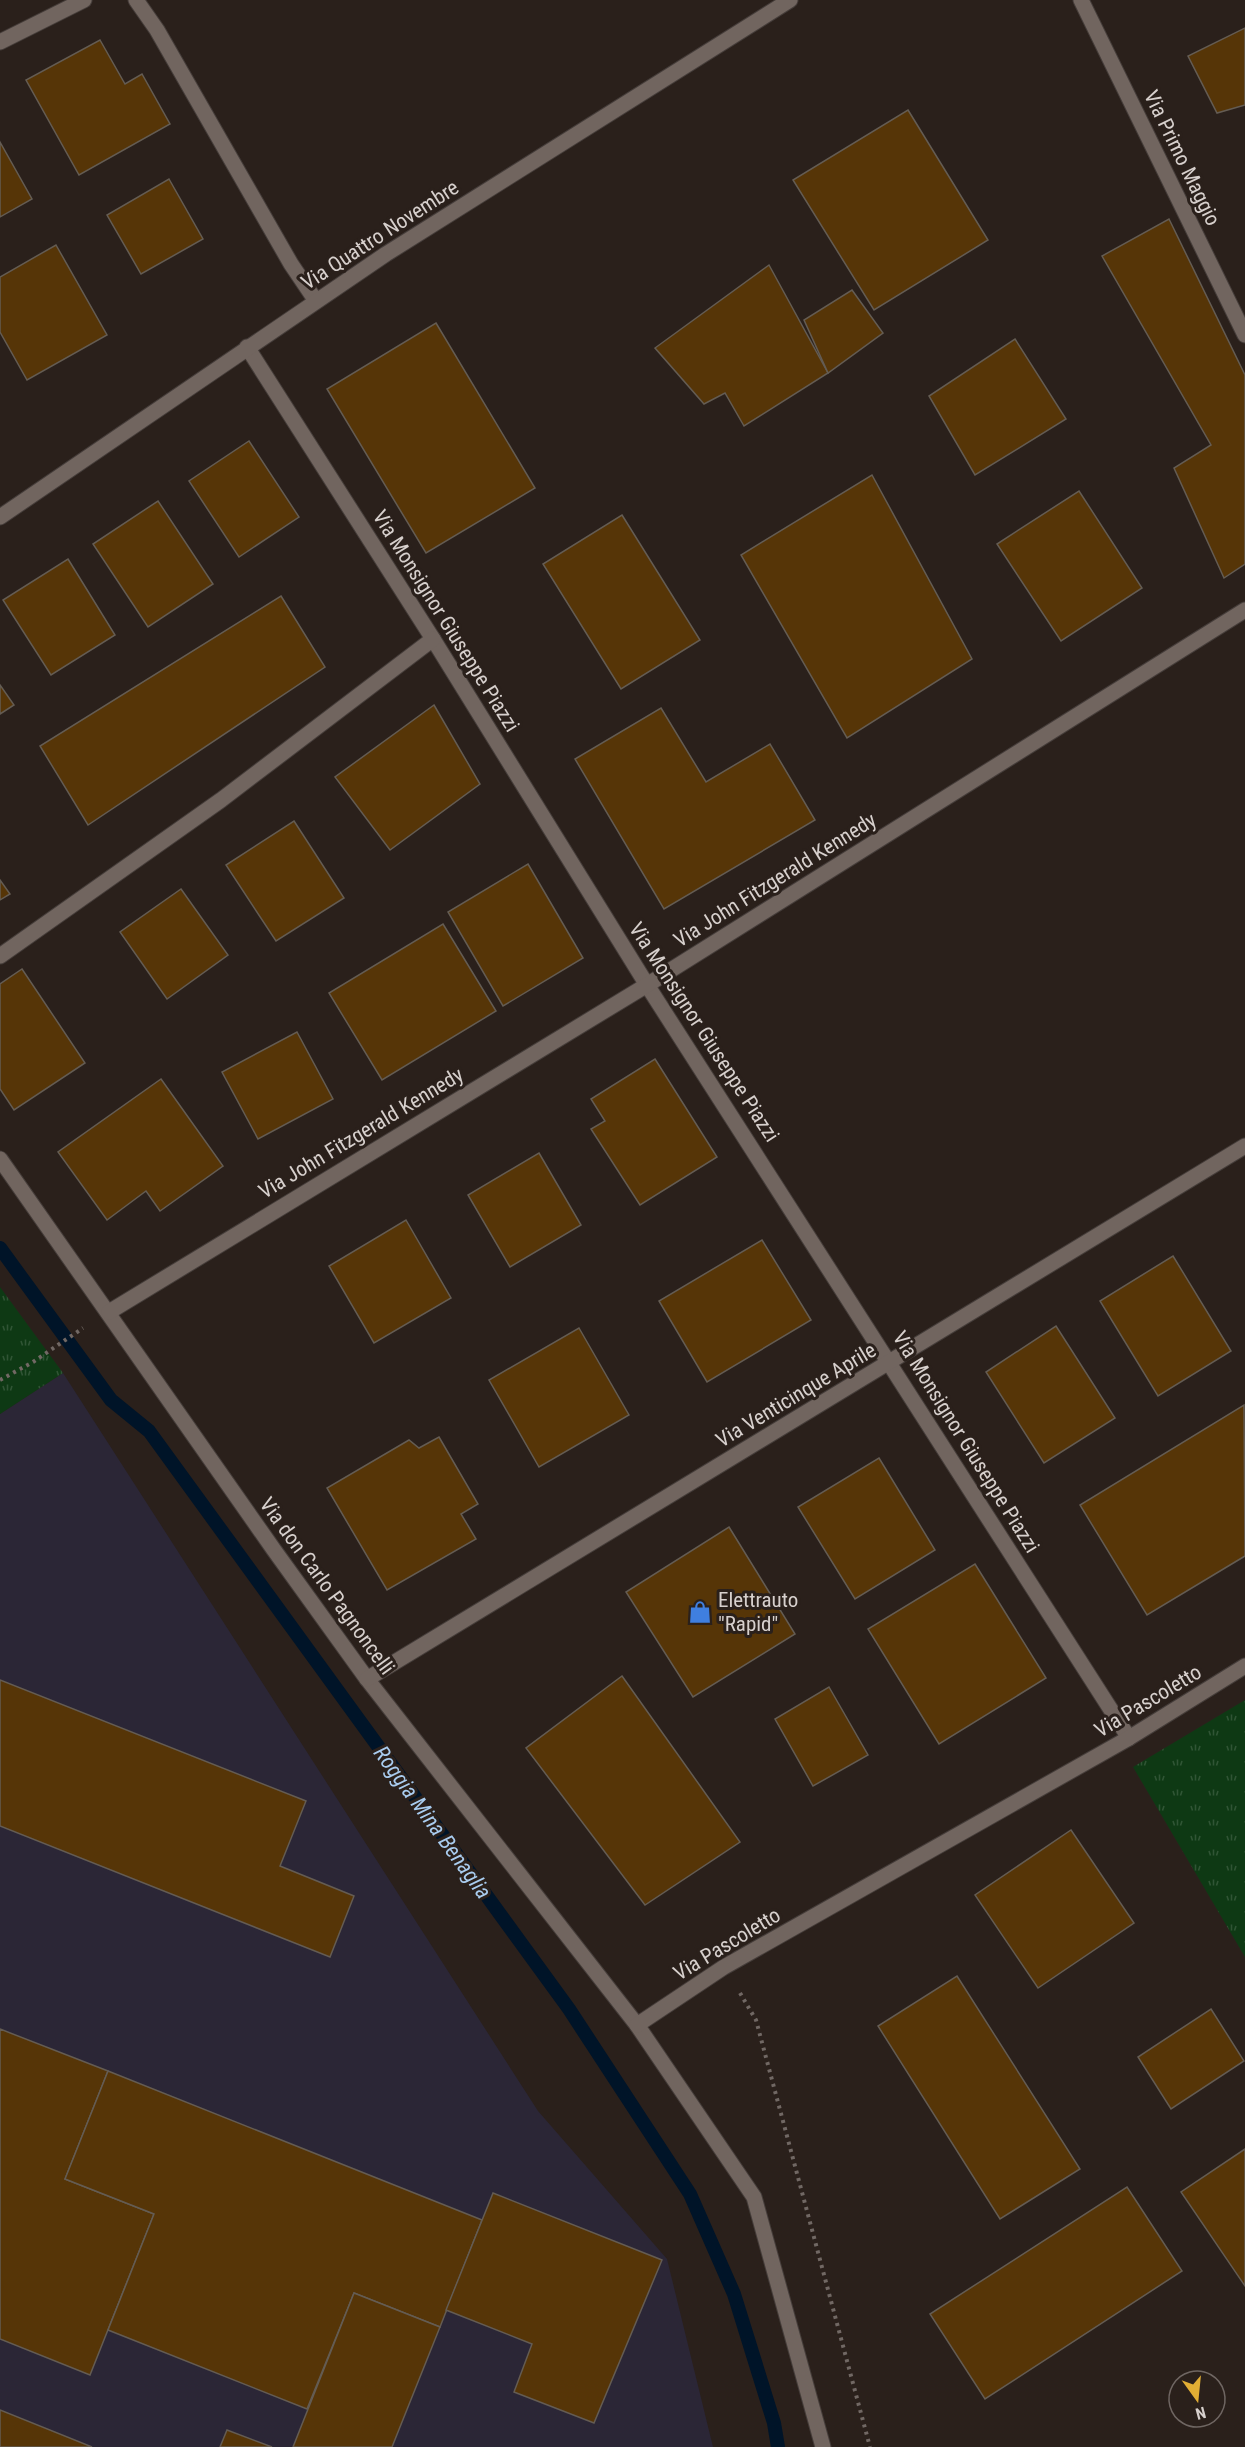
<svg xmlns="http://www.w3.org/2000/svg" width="1245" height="2447" viewBox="0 0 1245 2447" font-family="'Roboto Condensed',sans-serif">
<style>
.industrial{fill:#2b2636}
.park{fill:url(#park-tufts)}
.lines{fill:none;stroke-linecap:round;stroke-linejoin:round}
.stream{stroke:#001428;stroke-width:14}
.building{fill:#563507;stroke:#645c53;stroke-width:1.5}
.street-casing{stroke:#453d3a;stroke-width:17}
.path{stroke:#716864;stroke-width:4;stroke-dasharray:3 4.5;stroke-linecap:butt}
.street{stroke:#71655f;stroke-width:15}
.labels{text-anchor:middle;stroke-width:6;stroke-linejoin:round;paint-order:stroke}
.street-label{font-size:21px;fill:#d7d0cd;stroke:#2a201b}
.poi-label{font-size:21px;fill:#d7d0cd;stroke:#2a201b;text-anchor:start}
.water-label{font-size:22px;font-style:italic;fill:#a9ccef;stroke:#2a201b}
</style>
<defs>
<pattern id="park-tufts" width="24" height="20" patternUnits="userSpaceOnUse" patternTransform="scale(1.5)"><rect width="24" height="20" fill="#0e3914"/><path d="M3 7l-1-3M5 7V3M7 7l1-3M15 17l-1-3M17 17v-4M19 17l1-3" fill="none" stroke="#305535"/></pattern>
</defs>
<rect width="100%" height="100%" fill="#2a201b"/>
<polygon class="industrial" points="63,1373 538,2111 667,2259 713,2447 0,2447 0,1414"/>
<g class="park">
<polygon points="0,1287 63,1373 0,1414"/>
<polygon points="1245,1700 1245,1957 1133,1767"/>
</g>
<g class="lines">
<polyline class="stream" points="0,1248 111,1400 149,1431 569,2009 690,2194 734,2294 774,2423 778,2447"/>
</g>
<g class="building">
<polygon points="1245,28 1245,105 1217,113 1188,56"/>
<polygon points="100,40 125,84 142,74 170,124 79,175 26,80"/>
<polygon points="908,110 988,240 874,310 793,180"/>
<polygon points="0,142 32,199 0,217"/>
<polygon points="169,179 203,239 141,274 107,215"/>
<polygon points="1169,219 1245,375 1245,564 1224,578 1174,468 1211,445 1102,256"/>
<polygon points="56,245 107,335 27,380 0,332 0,277"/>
<polygon points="769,265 828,373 744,426 725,393 704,404 655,348"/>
<polygon points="852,290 883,333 828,373 804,320"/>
<polygon points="436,323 535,488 426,553 327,389"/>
<polygon points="1015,339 1066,419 975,475 929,396"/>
<polygon points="249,441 299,517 239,557 189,481"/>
<polygon points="872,475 972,659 847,738 741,555"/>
<polygon points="1079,491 1142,588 1061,641 997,544"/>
<polygon points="158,501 213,584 148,627 93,544"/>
<polygon points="622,515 700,640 621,689 543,564"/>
<polygon points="68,559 115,635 51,675 3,600"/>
<polygon points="281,596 325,667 88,825 40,746"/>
<polygon points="0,685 14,705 0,714"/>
<polygon points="434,705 480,784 390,850 335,777"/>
<polygon points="661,708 706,782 770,744 815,820 664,909 575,759"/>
<polygon points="294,821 344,898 276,941 226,865"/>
<polygon points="528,864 583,958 503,1006 448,912"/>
<polygon points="0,880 10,894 0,900"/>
<polygon points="181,889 228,955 167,999 120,932"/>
<polygon points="443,924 496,1011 382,1080 329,993"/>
<polygon points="22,969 85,1063 14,1110 0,1089 0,984"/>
<polygon points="297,1032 333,1099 258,1139 222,1072"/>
<polygon points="655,1059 717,1157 640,1205 591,1129 605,1121 591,1099"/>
<polygon points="161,1079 223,1166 160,1211 146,1191 107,1220 58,1152"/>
<polygon points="539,1153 581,1225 510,1267 468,1195"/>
<polygon points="406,1220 451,1298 374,1343 329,1266"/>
<polygon points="762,1240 811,1320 707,1382 659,1301"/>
<polygon points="1173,1256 1231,1351 1158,1396 1100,1301"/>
<polygon points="1056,1326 1115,1418 1044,1463 986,1372"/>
<polygon points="579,1328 629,1415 539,1467 489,1380"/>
<polygon points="1244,1405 1245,1556 1147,1615 1080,1505"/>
<polygon points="439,1437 478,1504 461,1514 476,1539 387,1590 327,1488 409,1440 419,1448"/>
<polygon points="879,1458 935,1550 855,1599 798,1507"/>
<polygon points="729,1527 795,1634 693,1697 626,1592"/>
<polygon points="975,1564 1046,1678 939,1744 868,1629"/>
<polygon points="622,1676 740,1842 645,1905 526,1748"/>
<polygon points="0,1680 306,1801 280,1866 354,1896 330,1957 0,1826"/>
<polygon points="829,1687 868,1755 813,1786 775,1719"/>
<polygon points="1071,1830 1134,1923 1038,1988 975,1895"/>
<polygon points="957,1976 1080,2169 1000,2219 878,2026"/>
<polygon points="1211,2009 1244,2061 1171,2109 1138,2057"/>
<polygon points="0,2029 108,2071 65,2179 154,2214 90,2375 0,2339"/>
<polygon points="108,2071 482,2220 440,2327 354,2293 307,2409 108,2330 154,2214 65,2179"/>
<polygon points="1245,2149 1245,2286 1181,2192"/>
<polygon points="1127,2187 1182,2271 985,2399 930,2314"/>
<polygon points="493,2193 662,2260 594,2423 514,2392 532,2344 446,2310"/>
<polygon points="354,2293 440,2327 392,2447 293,2447"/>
<polygon points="0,2410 92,2447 0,2447"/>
<polygon points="227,2430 272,2447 220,2447"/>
</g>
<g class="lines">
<g class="street-casing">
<g id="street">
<polyline points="136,0 157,30 291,264 316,301"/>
<polyline points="1081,0 1245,335"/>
<polyline points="0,42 84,0"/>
<polyline points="247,347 433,639 647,985 1129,1738"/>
<polyline points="0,517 386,254 790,0"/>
<polyline points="0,956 221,800 433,639"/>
<polyline points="0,1159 274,1550 367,1679 637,2025 754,2197 823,2447"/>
<polyline points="109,1312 647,985 1245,610"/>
<polyline points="367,1679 1245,1146"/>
<polyline points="637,2025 724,1967 1129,1738 1245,1666"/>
</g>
</g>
<g class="path">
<polyline points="0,1380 33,1362 83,1328"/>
<polyline points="740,1993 756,2020 870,2447"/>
</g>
<use href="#street" class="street"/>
</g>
<defs>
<g id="shop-bare" transform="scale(1.8)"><path d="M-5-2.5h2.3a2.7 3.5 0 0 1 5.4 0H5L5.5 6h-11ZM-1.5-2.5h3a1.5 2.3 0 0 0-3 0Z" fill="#3f7fe0" stroke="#2a201b" stroke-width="2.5" paint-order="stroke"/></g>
</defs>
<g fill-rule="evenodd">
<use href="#shop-bare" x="700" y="1612"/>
</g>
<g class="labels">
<g class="street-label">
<text transform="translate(1182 158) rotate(64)" y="7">Via Primo Maggio</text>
<text transform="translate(380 235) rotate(-33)" y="7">Via Quattro Novembre</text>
<text transform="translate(446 621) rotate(58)" y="7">Via Monsignor Giuseppe Piazzi</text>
<text transform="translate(775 880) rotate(-32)" y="7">Via John Fitzgerald Kennedy</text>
<text transform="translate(704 1032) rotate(57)" y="7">Via Monsignor Giuseppe Piazzi</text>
<text transform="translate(361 1133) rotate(-31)" y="7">Via John Fitzgerald Kennedy</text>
<text transform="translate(796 1395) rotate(-31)" y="7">Via Venticinque Aprile</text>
<text transform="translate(966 1442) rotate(58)" y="7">Via Monsignor Giuseppe Piazzi</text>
<text transform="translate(327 1586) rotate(54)" y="7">Via don Carlo Pagnoncelli</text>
<text transform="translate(1148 1701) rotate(-31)" y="7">Via Pascoletto</text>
<text transform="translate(727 1944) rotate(-31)" y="7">Via Pascoletto</text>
</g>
<g class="poi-label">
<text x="718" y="1607">Elettrauto<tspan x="718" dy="24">"Rapid"</tspan></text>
</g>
<g class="water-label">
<text transform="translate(433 1822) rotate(54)" y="8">Roggia Mina Benaglia</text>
</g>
</g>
<g transform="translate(1197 2399) rotate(165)"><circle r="28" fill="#2a201b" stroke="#6f6662" stroke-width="1.5"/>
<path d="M0-4.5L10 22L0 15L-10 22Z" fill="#e2ae34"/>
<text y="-9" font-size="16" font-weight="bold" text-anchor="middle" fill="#d7d0cd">N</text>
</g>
</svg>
